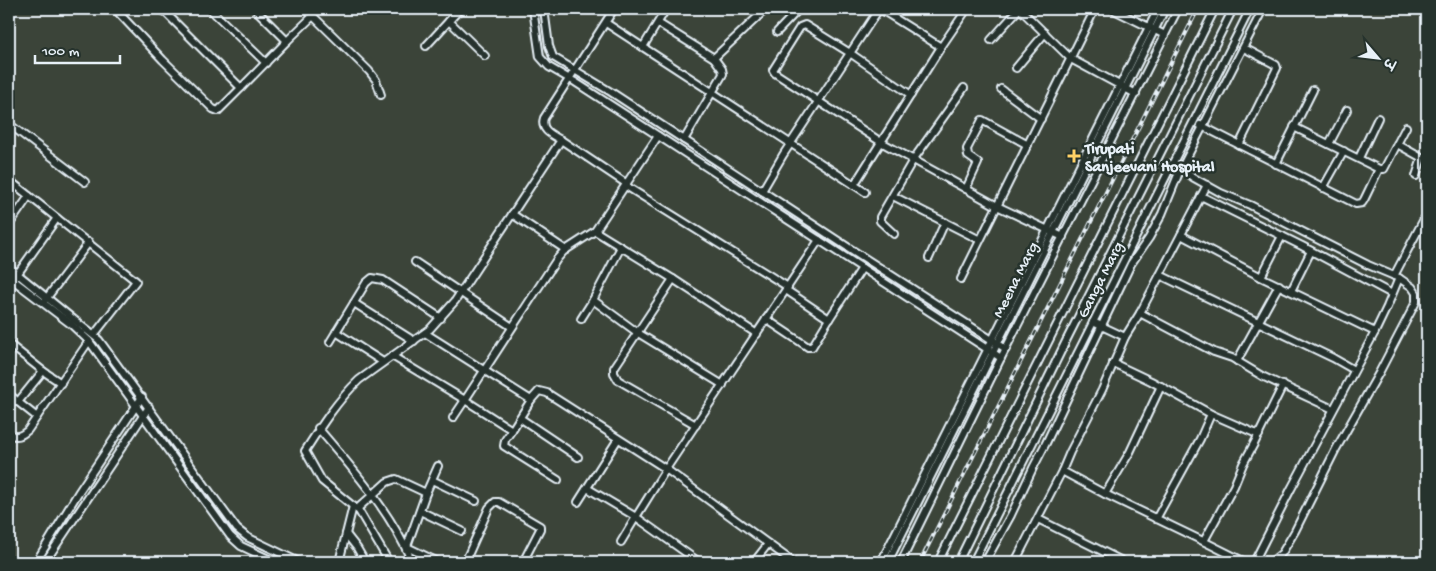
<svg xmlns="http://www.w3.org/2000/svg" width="1436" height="571" viewBox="0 0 1436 571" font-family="'Gochi Hand','Playpen Sans Deva',sans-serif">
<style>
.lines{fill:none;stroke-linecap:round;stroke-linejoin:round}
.minor-casing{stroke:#e8f1f8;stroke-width:10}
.minor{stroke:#26332d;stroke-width:6}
.rail-casing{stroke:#e8f1f8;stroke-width:4}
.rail{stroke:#26332d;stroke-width:2;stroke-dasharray:5.5;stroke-linecap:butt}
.poi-dot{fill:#ffd166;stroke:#26332d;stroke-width:2}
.labels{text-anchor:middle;stroke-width:5;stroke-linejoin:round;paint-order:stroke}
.poi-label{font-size:16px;font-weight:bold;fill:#e8f1f8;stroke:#26332d;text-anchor:start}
.street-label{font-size:16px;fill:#e8f1f8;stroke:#26332d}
</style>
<rect width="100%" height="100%" fill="#3b4439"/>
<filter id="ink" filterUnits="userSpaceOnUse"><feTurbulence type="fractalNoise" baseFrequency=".02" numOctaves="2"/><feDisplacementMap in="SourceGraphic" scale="10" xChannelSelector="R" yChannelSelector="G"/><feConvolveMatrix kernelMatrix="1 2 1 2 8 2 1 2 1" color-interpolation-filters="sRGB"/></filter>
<g filter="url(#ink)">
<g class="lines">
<g class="minor-casing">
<g id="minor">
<polyline points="115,9 163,60 213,109 218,111 241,88"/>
<polyline points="162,9 241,88 287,41"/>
<polyline points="210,9 266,63"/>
<polyline points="255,9 287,41 313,16 306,9"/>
<polyline points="533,9 540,57 549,67 575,82 1001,358"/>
<polyline points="544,9 549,46 553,57 611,92 846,246 1006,349"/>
<polyline points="1020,9 1071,59 1136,94"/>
<polyline points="1112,9 1165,35"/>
<polyline points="313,16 369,71 376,80 381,95"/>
<polyline points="449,21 485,56"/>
<polyline points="606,23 865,192"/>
<polyline points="658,23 714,58 766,9"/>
<polyline points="777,32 799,9"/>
<polyline points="991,40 1019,9"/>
<polyline points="426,46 460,9"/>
<polyline points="643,47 663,14 664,9"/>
<polyline points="941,47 967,9"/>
<polyline points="1016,68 1045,33"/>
<polyline points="1001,89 1041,119"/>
<polyline points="911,95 850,53 805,25 800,27 773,70 775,73 881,142 997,206 1063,237"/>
<polyline points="9,124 85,182"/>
<polyline points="1200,125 1356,204 1362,203 1364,200 1379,169 1384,169 1406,127"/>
<polyline points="1294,127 1379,169"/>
<polyline points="561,140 627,184"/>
<polyline points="684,140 723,74 722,69 714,58"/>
<polyline points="1329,144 1347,110"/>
<polyline points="1397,144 1422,158 1416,176"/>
<polyline points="1239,145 1277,68 1276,65 1244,48"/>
<polyline points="1359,158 1378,118"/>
<polyline points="1173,163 1194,178 1221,193 1250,205 1368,265 1399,278 1412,287 1416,293 1416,302 1379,373 1336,449 1295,531 1282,553 1271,562"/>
<polyline points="1276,164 1313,90"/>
<polyline points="9,180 136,281 94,335"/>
<polyline points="854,185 941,47 880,9"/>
<polyline points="626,186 788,287"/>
<polyline points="1323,188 1344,151"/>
<polyline points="966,189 978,163 968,156 967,149 982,120 1028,145"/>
<polyline points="762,191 783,155 879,9"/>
<polyline points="893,196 980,240"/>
<polyline points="1201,196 1302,246 1392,294"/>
<polyline points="512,214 566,250"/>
<polyline points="9,225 29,196"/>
<polyline points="595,231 673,279"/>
<polyline points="894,234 880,221 880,217 913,160 964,88"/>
<polyline points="1181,235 1265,279 1375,332"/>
<polyline points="621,247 593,300 638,333 723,385"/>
<polyline points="929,258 945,222"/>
<polyline points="415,262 512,327"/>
<polyline points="9,267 99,340 237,529 247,537 299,562"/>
<polyline points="1160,275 1333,358 1354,370"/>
<polyline points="16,276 57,218"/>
<polyline points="1394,276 1424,219"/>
<polyline points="9,277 72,325 89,341 230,536 241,546 275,562"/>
<polyline points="1261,277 1282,236"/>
<polyline points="961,279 1095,9"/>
<polyline points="786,290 829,319 862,268"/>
<polyline points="1291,291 1311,251"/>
<polyline points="46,299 89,242"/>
<polyline points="354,303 414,341"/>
<polyline points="1140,313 1214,352 1232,358 1262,376 1333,409"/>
<polyline points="581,319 593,300"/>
<polyline points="766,319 808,347 812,347 829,319"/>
<polyline points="1093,322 1125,337"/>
<polyline points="336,332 383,362"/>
<polyline points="425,333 531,400 539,391 547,393 666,469 636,517 587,488"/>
<polyline points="330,342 366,283 372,278 383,280 441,318"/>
<polyline points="9,344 43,371 18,402 9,394"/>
<polyline points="392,356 465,400 557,259 564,251 595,231 658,136"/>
<polyline points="1237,361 1279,285"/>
<polyline points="1113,363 1151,381 1211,414 1259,435"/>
<polyline points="43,371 61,383"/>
<polyline points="18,402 37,417"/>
<polyline points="453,418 465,400 512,430 531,400"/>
<polyline points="520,418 578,457"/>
<polyline points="696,425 618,380 614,373 614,368 673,279 757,334"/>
<path d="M318 428C353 469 391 512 412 562"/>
<polyline points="512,430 505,440 504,446 558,480"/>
<path d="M9 434C17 438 21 436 28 430L89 341"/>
<polyline points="1062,471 1105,494 1209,544 1245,562"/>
<polyline points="432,480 476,501"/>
<polyline points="1105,494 1130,452 1161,386"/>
<polyline points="578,502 618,439"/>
<polyline points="357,509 387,482 396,479 426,493"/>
<polyline points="420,511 462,531"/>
<polyline points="1038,519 1124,562"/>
<polyline points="1156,519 1200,439 1211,414"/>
<polyline points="346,534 357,548 365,562"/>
<polyline points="1204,541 1234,486 1243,464 1255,442 1283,385"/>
<polyline points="621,542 636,517 699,562"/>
<polyline points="407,547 438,562"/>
<polyline points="406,549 426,493 438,466"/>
<polyline points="36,562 78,493 142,397"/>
<polyline points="45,562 149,407"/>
<polyline points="339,562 353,506"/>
<path d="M389 562 359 511 322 481 305 451C321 426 337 401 359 380L430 329 455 301 561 140C552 135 540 130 544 118L614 9"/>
<polyline points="465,562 489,508 495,502 499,502 540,526 540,529 523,562"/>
<polyline points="754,562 768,544"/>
<polyline points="793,562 666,469 819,240"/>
<polyline points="881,562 1158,9"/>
<polyline points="888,562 1165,9"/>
<polyline points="901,562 1001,358 1178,9"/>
<polyline points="938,562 1215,9"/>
<polyline points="958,562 1067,339 1233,9"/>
<polyline points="973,562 1250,9"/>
<polyline points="985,562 1011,515 1033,468 1046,443 1131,264 1149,238 1162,214 1178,175 1263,9"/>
<polyline points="1015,562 1062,471 1070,452 1102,390 1125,337 1140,313 1207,185"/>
<polyline points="1254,562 1291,489 1375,332 1387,307 1399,278"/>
</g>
</g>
<use href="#minor" class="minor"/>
<g class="rail-casing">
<polyline id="rail" points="920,562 1198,9"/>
</g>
<use href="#rail" class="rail"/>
</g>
</g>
<path class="poi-dot" d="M1071.5 148.5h5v5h5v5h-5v5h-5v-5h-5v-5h5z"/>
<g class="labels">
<g class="poi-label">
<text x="1085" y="153">Tirupati<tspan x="1085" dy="18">Sanjeevani Hospital</tspan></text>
</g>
<g class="street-label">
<text transform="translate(1014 279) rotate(-63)" y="6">Meena Marg</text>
<text transform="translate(1099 279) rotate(-63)" y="6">Ganga Marg</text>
</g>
</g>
<rect width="1436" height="571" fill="none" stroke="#26332d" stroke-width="30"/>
<rect x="15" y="15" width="1406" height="541" fill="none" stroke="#e8f1f8" stroke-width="2" filter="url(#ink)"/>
<g transform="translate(1378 58) rotate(118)" stroke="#26332d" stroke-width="4" paint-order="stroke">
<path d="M0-4L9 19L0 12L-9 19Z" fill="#e8f1f8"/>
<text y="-8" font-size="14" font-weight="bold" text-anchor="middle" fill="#e8f1f8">उ</text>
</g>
<path d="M35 55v8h85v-8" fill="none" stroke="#e8f1f8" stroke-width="2.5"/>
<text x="42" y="55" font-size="15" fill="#e8f1f8" stroke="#26332d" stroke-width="4" paint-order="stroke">100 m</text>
</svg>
